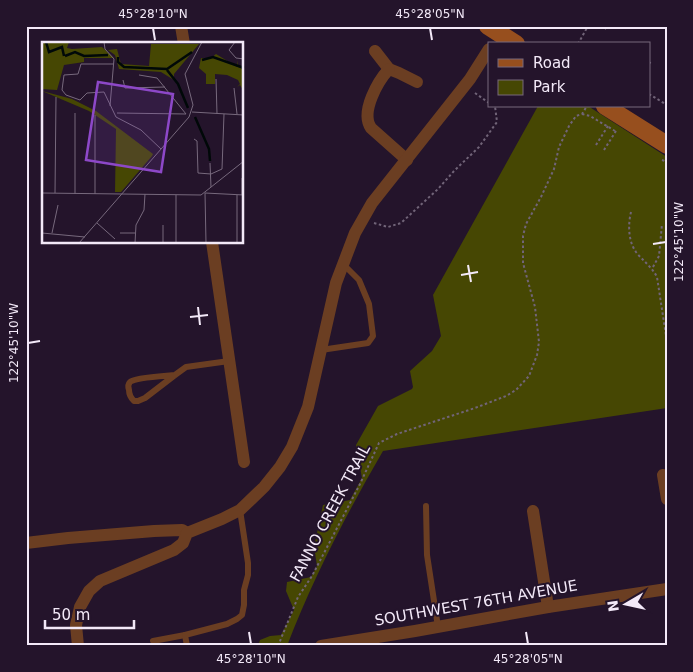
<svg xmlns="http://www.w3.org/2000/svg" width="693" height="672" viewBox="0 0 693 672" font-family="'DejaVu Sans',sans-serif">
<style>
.green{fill:#464703}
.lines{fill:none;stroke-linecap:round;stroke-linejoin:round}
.path{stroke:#716478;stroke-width:2;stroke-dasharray:2.5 2.5;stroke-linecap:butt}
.lane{stroke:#6b3e22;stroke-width:6}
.street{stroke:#6b3e22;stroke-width:12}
.secondary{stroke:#974f1e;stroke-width:18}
.ticks{fill:none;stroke:#f3e9f8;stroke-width:2}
.labels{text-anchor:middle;stroke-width:4;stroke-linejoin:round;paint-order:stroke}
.street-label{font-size:15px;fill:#f3e9f8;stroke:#24142b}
.inset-river{fill:none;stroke:#000808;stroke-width:2.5}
.inset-road{fill:none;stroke:#77697d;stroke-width:1}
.view{fill:#8d48c8;fill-opacity:0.15;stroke:#8d48c8;stroke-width:2.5}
.inset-edge{fill:none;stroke:#f3e9f8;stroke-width:2.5}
.neatline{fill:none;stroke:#f3e9f8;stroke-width:2}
.ticks-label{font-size:12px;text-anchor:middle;fill:#f3e9f8}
</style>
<rect width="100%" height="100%" fill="#24142b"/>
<path class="green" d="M538 106H588L667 157V408L383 451C347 513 313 578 287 646H258L260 640 270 636 281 635 294 610 286 591 287 582 311 577 317 566 314 547 323 505 350 500 362 478 356 445 378 406 412 389 413 387 410 371 432 351 441 336 433 295Z"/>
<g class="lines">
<g class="path">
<polyline points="601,26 606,29"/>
<polyline points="578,44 588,26"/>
<polyline points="649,64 651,61"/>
<polyline points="475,93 489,103"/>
<polyline points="649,94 667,105"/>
<polyline points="582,114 590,116 615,131"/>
<polyline points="596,145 608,126"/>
<polyline points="604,150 616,131"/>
<polyline points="662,160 667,162"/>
<path d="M631 212C628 224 628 241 636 252 643 261 652 267 657 277L667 342"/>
<polyline points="374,223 388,227 401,223 438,189 454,171 479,147 497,122 495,106"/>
<polyline points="653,267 659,256 662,224"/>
<polyline points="278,646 298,597 312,576 360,484 379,443 397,434 475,408 506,396 516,390 529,376 537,355 539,342 535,307 523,263 523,236 526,224 541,197 554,169 559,147 569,126 576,116 582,114 587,106"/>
</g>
<g class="lane">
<polyline points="321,350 368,343 373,336 369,304 359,280 343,264"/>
<path d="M175 375C166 376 135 377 130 382 128 384 128 387 129 390 129 395 131 398 134 401H138L145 398 175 375 186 367 229 361"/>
<polyline points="426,506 427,555 438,627"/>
<polyline points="153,641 185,635"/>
<polyline points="187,646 185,635 227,624 237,619 242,615 244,605 244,590 248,575 248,563 240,510"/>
</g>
<g class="street">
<polyline points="181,26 184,44"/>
<polyline points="375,51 389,69 399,73 417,82"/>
<path d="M389 69C378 81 360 112 371 128L407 160"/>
<polyline points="212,242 244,462"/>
<polyline points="663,475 667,499"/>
<polyline points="533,511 548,607"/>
<polyline points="26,543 68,538 154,531 182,530 187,533"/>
<polyline points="78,646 76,625 80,607 89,591 100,581 174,550 183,543 187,533 222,519 240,510 264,487 280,467 292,447 308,407 336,283 355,233 372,203 470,79 489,49"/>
<polyline points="321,646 415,631 548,607 667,589"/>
</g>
<g class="secondary">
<polyline points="488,26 516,44"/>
<polyline points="605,106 667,145"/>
</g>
</g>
<path class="ticks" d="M153 28 155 40M430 28 432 40M653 244 666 242M468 265 471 282M461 275 478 272M198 307 200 325M190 317 208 315M28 343 40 341M249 632 251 644M526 632 528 644"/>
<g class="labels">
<g class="street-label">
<text transform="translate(330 513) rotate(-62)" y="5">FANNO CREEK TRAIL</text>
<text transform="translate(476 603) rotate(-10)" y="5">SOUTHWEST 76TH AVENUE</text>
</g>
</g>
<g transform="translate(42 42)">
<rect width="201" height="201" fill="#24142b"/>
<path d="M0 0H27L25 6 30 7 60 5 72 16H42V20L22 23 15 48 0 47ZM109 2H157L132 32V38L119 30 77 27 73 13 66 8 75 7 79 22 107 24ZM174 12 195 25 196 18V25L201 27V48L198 43 195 45 198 42 196 38 185 33 173 32V42H164V32L157 26 159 16 168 17ZM0 49 30 57 54 69 111 112 110 114 79 150H73L74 87 47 69Z" fill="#464703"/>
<path class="inset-river" d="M4 0 7 10 20 5 22 14M23 14 33 10 42 14 66 13M76 15V20L82 25 125 27 150 10M160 18 171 15 202 26M125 28 136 42 146 66M153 75 167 107 168 119"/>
<path class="inset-road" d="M62 0 63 7 72 17 68 64M193 0 187 8 194 16 202 17M72 22H39L36 32 22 33 20 48 24 53 38 58 45 51 62 50 74 75 99 88 119 107M97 33 115 36 144 72M174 37 175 72M81 38 83 46 123 45M192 46 195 72M150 70 202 73M75 71 144 72M152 97 155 99 156 131 169 132 180 127 182 72M168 121 169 145M0 151 159 153 202 119M13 151 14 55M0 152V171M33 152V71M53 152V73M200 153V136M55 181 73 197M0 191 43 195M10 191 16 163M78 191H93M37 201 147 75 151 63 143 32 160 0M93 201 94 183 102 168 103 152M121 201V183M134 201V153M164 201 163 151 202 153M195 201V153"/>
<path class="view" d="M56 40 131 52 119 130 44 118Z"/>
<rect width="201" height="201" class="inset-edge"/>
</g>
<rect width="693" height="672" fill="none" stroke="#24142b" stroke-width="55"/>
<rect x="488" y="42" width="162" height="65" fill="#24142b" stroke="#77697d"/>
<rect x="498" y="59" width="25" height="8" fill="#974f1e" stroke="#77697d"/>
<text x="533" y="68" font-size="15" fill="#f3e9f8">Road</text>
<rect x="498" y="80" width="25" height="15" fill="#464703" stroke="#77697d"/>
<text x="533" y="92" font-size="15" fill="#f3e9f8">Park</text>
<g transform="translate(626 604) rotate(261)" stroke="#24142b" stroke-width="4" paint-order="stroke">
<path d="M0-4L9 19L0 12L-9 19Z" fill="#f3e9f8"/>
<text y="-8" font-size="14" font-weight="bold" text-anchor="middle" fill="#f3e9f8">N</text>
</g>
<path d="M45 620v8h89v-8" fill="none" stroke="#f3e9f8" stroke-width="2.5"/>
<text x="52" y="620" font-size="15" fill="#f3e9f8" stroke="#24142b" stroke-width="4" paint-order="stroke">50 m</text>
<rect x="28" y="28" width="638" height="616" class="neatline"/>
<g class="ticks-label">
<text x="153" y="18">45°28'10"N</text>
<text x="430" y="18">45°28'05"N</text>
<text transform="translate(679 242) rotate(-90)" y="4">122°45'10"W</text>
<text transform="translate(14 343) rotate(-90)" y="4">122°45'10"W</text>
<text x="251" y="663">45°28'10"N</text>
<text x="528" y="663">45°28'05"N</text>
</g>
</svg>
